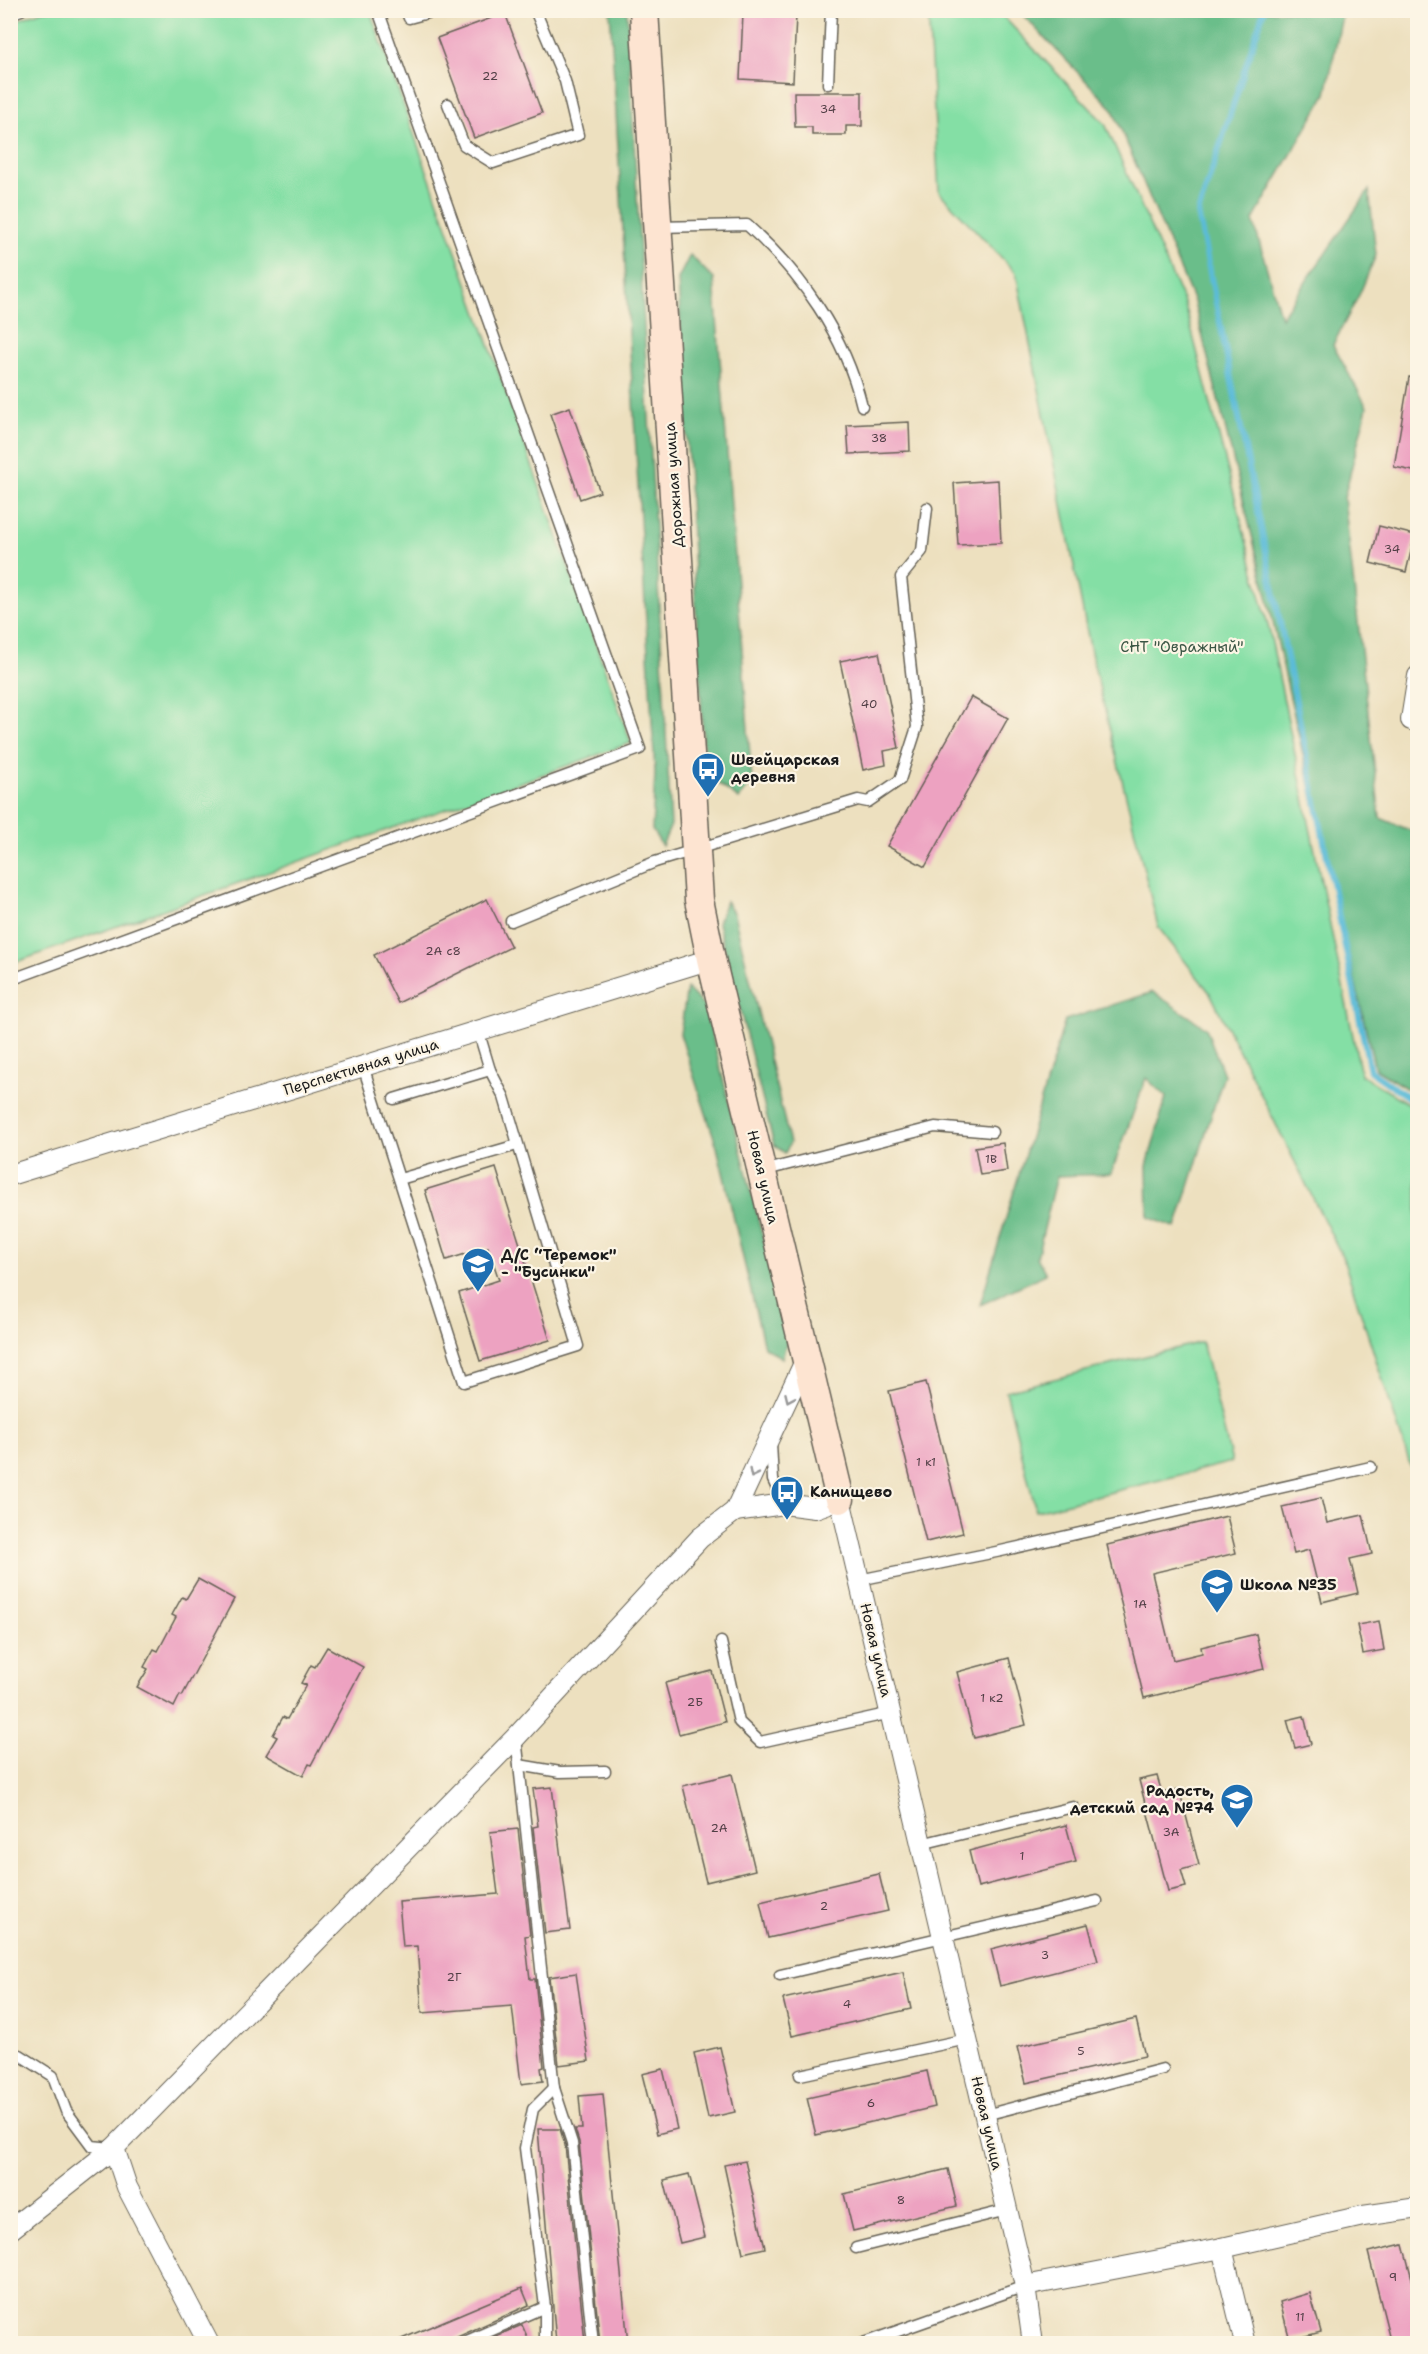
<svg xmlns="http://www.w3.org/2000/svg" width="1428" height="2354" viewBox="0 0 1428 2354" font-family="'Shantell Sans',sans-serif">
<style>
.green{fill:#84dfa5;stroke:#507e60;stroke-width:1.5}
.forest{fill:#6bbe8a;stroke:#446d53;stroke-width:1.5}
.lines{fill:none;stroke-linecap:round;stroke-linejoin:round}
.stream{stroke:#5abbd8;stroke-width:6}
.building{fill:#eda2c1}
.lane-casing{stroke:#656155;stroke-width:13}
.street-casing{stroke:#656155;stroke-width:22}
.secondary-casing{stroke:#656155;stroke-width:31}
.lane{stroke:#fff;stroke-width:10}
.street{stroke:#fff;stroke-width:20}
.secondary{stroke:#fde4d1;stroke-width:28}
.oneway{stroke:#999}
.labels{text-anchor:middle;stroke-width:4.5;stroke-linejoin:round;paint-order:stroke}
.number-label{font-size:12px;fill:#503e45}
.street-label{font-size:15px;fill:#1c1c1c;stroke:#fcf5e5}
.park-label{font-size:15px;fill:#3b5645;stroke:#fcf5e5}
.poi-label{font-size:15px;font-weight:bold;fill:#1c1c1c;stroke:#fcf5e5;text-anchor:start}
</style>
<rect width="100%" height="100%" fill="#fcf5e5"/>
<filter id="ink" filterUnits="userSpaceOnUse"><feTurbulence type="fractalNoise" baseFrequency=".0167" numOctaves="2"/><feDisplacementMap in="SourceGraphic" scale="12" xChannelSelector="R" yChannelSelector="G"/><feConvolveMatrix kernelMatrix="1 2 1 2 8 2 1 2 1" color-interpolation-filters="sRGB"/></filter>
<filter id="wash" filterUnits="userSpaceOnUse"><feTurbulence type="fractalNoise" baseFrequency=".008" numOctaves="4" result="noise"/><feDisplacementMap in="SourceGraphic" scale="24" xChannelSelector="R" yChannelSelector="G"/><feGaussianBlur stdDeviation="1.35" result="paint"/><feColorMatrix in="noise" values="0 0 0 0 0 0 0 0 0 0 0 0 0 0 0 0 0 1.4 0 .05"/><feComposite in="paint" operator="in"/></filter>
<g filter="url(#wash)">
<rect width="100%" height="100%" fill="#ede0bf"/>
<g class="green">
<polygon points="44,10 370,11 631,743 11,964 10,23"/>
<polygon points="928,11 998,11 1105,124 1185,305 1270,633 1361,1075 1417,1109 1417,1486 1343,1258 1210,993 1158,927 1092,657 1016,273 939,192"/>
<polygon points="1202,1342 1232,1462 1036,1511 1006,1391"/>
</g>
<g class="forest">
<polygon points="610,11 627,11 671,825 662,846 652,830 655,773"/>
<polygon points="1019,11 1343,11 1326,94 1253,220 1281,318 1369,190 1376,255 1360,293 1333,345 1367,407 1344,498 1380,818 1417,833 1417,1095 1375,1069 1266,592 1194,302 1112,108"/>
<polygon points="690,255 714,279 752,782 739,799 705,774 678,279"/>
<polygon points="726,901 734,914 790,1143 785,1153 774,1145 718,923"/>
<polygon points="687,988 705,1007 788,1338 782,1358 764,1347 717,1147 680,1034"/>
<polygon points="1153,992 1206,1028 1224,1075 1176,1228 1148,1217 1147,1166 1166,1097 1146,1078 1111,1174 1057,1176 1037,1257 1046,1274 980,1305 1065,1020"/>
</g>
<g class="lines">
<polyline class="stream" points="1264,10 1198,213 1370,1071 1418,1104"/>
</g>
<g id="blocks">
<g class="building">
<polygon points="774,10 792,10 791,15 796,15 793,82 740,79 743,13 774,14"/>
<polygon points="505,13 542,113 474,138 437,38"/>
<polygon points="794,92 862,92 862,126 846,126 846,135 812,135 812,127 795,127"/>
<polygon points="1409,377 1418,378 1418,472 1394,467"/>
<polygon points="570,407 600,492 580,499 550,414"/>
<polygon points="909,422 910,451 849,454 847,425"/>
<polygon points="998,480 1001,543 958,545 954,483"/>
<polygon points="1379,526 1415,535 1406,572 1370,563"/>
<polygon points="879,653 899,748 884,751 886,765 863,770 840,661"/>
<polygon points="971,697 1008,718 925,867 887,846"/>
<polygon points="487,899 511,947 398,1003 374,955"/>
<polygon points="1003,1143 1007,1171 980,1175 975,1147"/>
<polygon points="496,1168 550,1340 480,1361 459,1293 499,1280 488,1247 446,1260 425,1190"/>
<polygon points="926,1382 963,1533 926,1542 889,1391"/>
<polygon points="1321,1498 1327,1523 1363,1515 1372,1554 1350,1559 1358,1593 1322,1602 1309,1550 1294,1554 1282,1507"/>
<polygon points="1227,1516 1236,1553 1152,1573 1173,1660 1202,1653 1201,1647 1256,1634 1264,1669 1144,1698 1107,1545"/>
<polygon points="198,1579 234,1599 182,1696 180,1695 174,1707 137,1687 148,1669 144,1667 154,1649 158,1651 176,1617 172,1615 182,1597 186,1599"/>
<polygon points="1379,1621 1384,1650 1363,1654 1357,1625"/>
<polygon points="327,1647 363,1667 311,1765 309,1764 303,1776 266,1755 277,1737 273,1735 283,1717 287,1719 306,1685 301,1683 311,1665 315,1667"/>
<polygon points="1009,1658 1026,1725 974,1738 957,1672"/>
<polygon points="712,1671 725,1722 679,1734 665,1683"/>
<polygon points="1304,1716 1311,1744 1295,1748 1287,1720"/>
<polygon points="732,1774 755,1870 706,1882 683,1786"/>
<polygon points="1157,1776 1162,1793 1179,1789 1199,1865 1181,1870 1186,1887 1168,1891 1139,1780"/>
<polygon points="552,1787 570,1930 545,1933 533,1827 538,1826 533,1789"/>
<polygon points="1066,1825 1076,1862 978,1887 969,1851"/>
<polygon points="518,1829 530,1935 525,1936 530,1979 535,1979 544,2067 541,2068 543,2081 521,2084 512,2006 422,2013 417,1946 403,1947 399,1902 498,1894 490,1832"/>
<polygon points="879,1874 888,1911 768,1938 760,1902"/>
<polygon points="1088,1924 1098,1961 1000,1986 991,1949"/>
<polygon points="903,1972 911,2009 792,2036 783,1999"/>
<polygon points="576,1973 589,2061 559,2065 549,1977"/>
<polygon points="1136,2019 1145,2056 1026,2083 1017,2047"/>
<polygon points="720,2047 735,2112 708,2118 694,2053"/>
<polygon points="663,2069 677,2129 657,2134 642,2074"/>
<polygon points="927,2071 935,2107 816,2135 807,2098"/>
<polygon points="603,2094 628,2343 600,2343 579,2142 575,2129 582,2129 579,2096"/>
<polygon points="538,2129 560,2129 565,2145 585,2343 556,2343"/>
<polygon points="745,2161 765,2248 743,2253 724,2165"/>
<polygon points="948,2169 957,2206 853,2231 844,2194"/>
<polygon points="689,2174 705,2237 680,2243 664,2180"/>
<polygon points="1403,2244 1418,2302 1418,2343 1391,2343 1368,2252"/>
<polygon points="522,2288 529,2305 457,2337 453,2343 392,2343"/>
<polygon points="1310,2293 1321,2332 1290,2340 1280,2302"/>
<polygon points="522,2325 530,2343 480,2343"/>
</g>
</g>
</g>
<g filter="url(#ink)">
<use href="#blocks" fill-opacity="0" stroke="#656155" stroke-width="1.5"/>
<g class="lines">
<g class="lane-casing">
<g id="lane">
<polyline points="406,10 409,18 439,10"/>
<polyline points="10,14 21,10"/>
<polyline points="828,84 831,10"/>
<polyline points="448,104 464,145 493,163 578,135 565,81 535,10"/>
<path d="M658 227 747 225C801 273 845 335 862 406"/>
<polyline points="511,921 655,862 858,800 868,802 900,780 917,727 901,577 922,551 927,508"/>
<polyline points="10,980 640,749 378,10"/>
<polyline points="363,1066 464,1382 578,1346 504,1097 490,1070 478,1030"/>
<polyline points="394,1099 490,1070"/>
<polyline points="762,1171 935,1127 992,1132"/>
<polyline points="400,1179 517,1145"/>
<polyline points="771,1443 773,1480 784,1504"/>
<polyline points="859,1580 1001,1551 1371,1467"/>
<polyline points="721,1642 739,1722 760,1742 891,1713"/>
<polyline points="516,1737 554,2088 572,2143 593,2344"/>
<polyline points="519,1765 560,1772 605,1771"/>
<polyline points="921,1844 1073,1807"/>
<polyline points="780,1975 1097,1901"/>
<polyline points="10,2053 20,2055 53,2076 66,2111 92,2146 112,2148"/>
<polyline points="800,2075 967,2039"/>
<polyline points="985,2115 1163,2069"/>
<polyline points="856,2248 1007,2210"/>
<polyline points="545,2307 545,2344"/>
<polyline points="460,2344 545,2307 525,2148 533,2109 554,2088"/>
<polyline points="861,2344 1025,2286"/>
</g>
</g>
<g class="street-casing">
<g id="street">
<polyline points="1411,720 1418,676"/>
<polyline points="10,1175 711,959"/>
<polyline points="735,1511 784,1504 815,1508 840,1499 1025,2286 1033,2344"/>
<polyline points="10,2230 114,2148"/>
<polyline points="1222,2248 1245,2344"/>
<polyline points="1025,2286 1222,2248 1363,2216 1418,2208"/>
<polyline points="209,2344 127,2187 114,2148 516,1737 700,1538 735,1511 806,1359"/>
</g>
</g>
<g class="secondary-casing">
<polyline id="secondary" points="644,10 699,900 711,959 840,1499"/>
</g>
<use href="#lane" class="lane"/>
<use href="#street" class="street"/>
<use href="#secondary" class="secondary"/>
</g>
<defs><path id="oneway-chevron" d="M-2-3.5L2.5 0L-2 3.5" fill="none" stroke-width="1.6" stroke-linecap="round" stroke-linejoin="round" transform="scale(1.5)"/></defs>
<g class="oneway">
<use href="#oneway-chevron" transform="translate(789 1398) rotate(114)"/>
<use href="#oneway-chevron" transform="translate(753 1474) rotate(116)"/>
</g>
</g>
<defs>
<g id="bus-pin" transform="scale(1.725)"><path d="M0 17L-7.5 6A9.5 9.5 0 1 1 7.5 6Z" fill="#1f6fb2" stroke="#fcf5e5"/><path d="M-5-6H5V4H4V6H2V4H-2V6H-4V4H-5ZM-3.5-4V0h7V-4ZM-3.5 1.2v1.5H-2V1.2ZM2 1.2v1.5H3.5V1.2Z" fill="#fff"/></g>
<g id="school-pin" transform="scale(1.725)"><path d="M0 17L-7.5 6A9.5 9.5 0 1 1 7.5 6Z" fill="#1f6fb2" stroke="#fcf5e5"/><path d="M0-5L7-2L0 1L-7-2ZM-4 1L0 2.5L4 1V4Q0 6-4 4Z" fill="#fff"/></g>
</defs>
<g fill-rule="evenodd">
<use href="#bus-pin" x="708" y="769"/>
<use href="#school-pin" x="478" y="1264"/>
<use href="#bus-pin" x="787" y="1492"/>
<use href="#school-pin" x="1217" y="1585"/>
<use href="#school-pin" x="1237" y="1800"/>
</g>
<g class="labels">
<g class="number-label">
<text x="490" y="80">22</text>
<text x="828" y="113">34</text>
<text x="879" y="442">38</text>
<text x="1392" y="553">34</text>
<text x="869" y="708">40</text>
<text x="443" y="955">2А с8</text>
<text x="991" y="1163">1В</text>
<text x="926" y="1466">1 к1</text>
<text x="1140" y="1608">1А</text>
<text x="992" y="1702">1 к2</text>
<text x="695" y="1706">2Б</text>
<text x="719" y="1832">2А</text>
<text x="1171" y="1836">3А</text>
<text x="1022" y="1860">1</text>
<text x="824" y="1910">2</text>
<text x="1045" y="1959">3</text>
<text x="454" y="1981">2Г</text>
<text x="847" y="2008">4</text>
<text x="1081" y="2055">5</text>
<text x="871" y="2107">6</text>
<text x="901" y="2204">8</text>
<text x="1393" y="2281">9</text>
<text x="1300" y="2321">11</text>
</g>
<g class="street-label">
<text transform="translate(674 485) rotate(-94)" y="5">Дорожная улица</text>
<text transform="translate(361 1067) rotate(-17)" y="5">Перспективная улица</text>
<text transform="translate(763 1177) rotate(77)" y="5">Новая улица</text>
<text transform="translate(876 1650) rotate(77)" y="5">Новая улица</text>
<text transform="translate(987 2123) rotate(77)" y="5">Новая улица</text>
</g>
<g class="park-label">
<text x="1182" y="652">СНТ "Овражный"</text>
</g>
<g class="poi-label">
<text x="731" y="765">Швейцарская<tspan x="731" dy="17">деревня</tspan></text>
<text x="501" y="1260">Д/С “Теремок"<tspan x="501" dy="17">- "Бусинки"</tspan></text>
<text x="810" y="1497">Канищево</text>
<text x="1240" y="1590">Школа №35</text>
<text x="1214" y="1796" text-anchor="end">Радость,<tspan x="1214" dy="17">детский сад №74</tspan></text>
</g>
</g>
<rect width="1428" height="2354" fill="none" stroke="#fcf5e5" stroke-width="36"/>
</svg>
